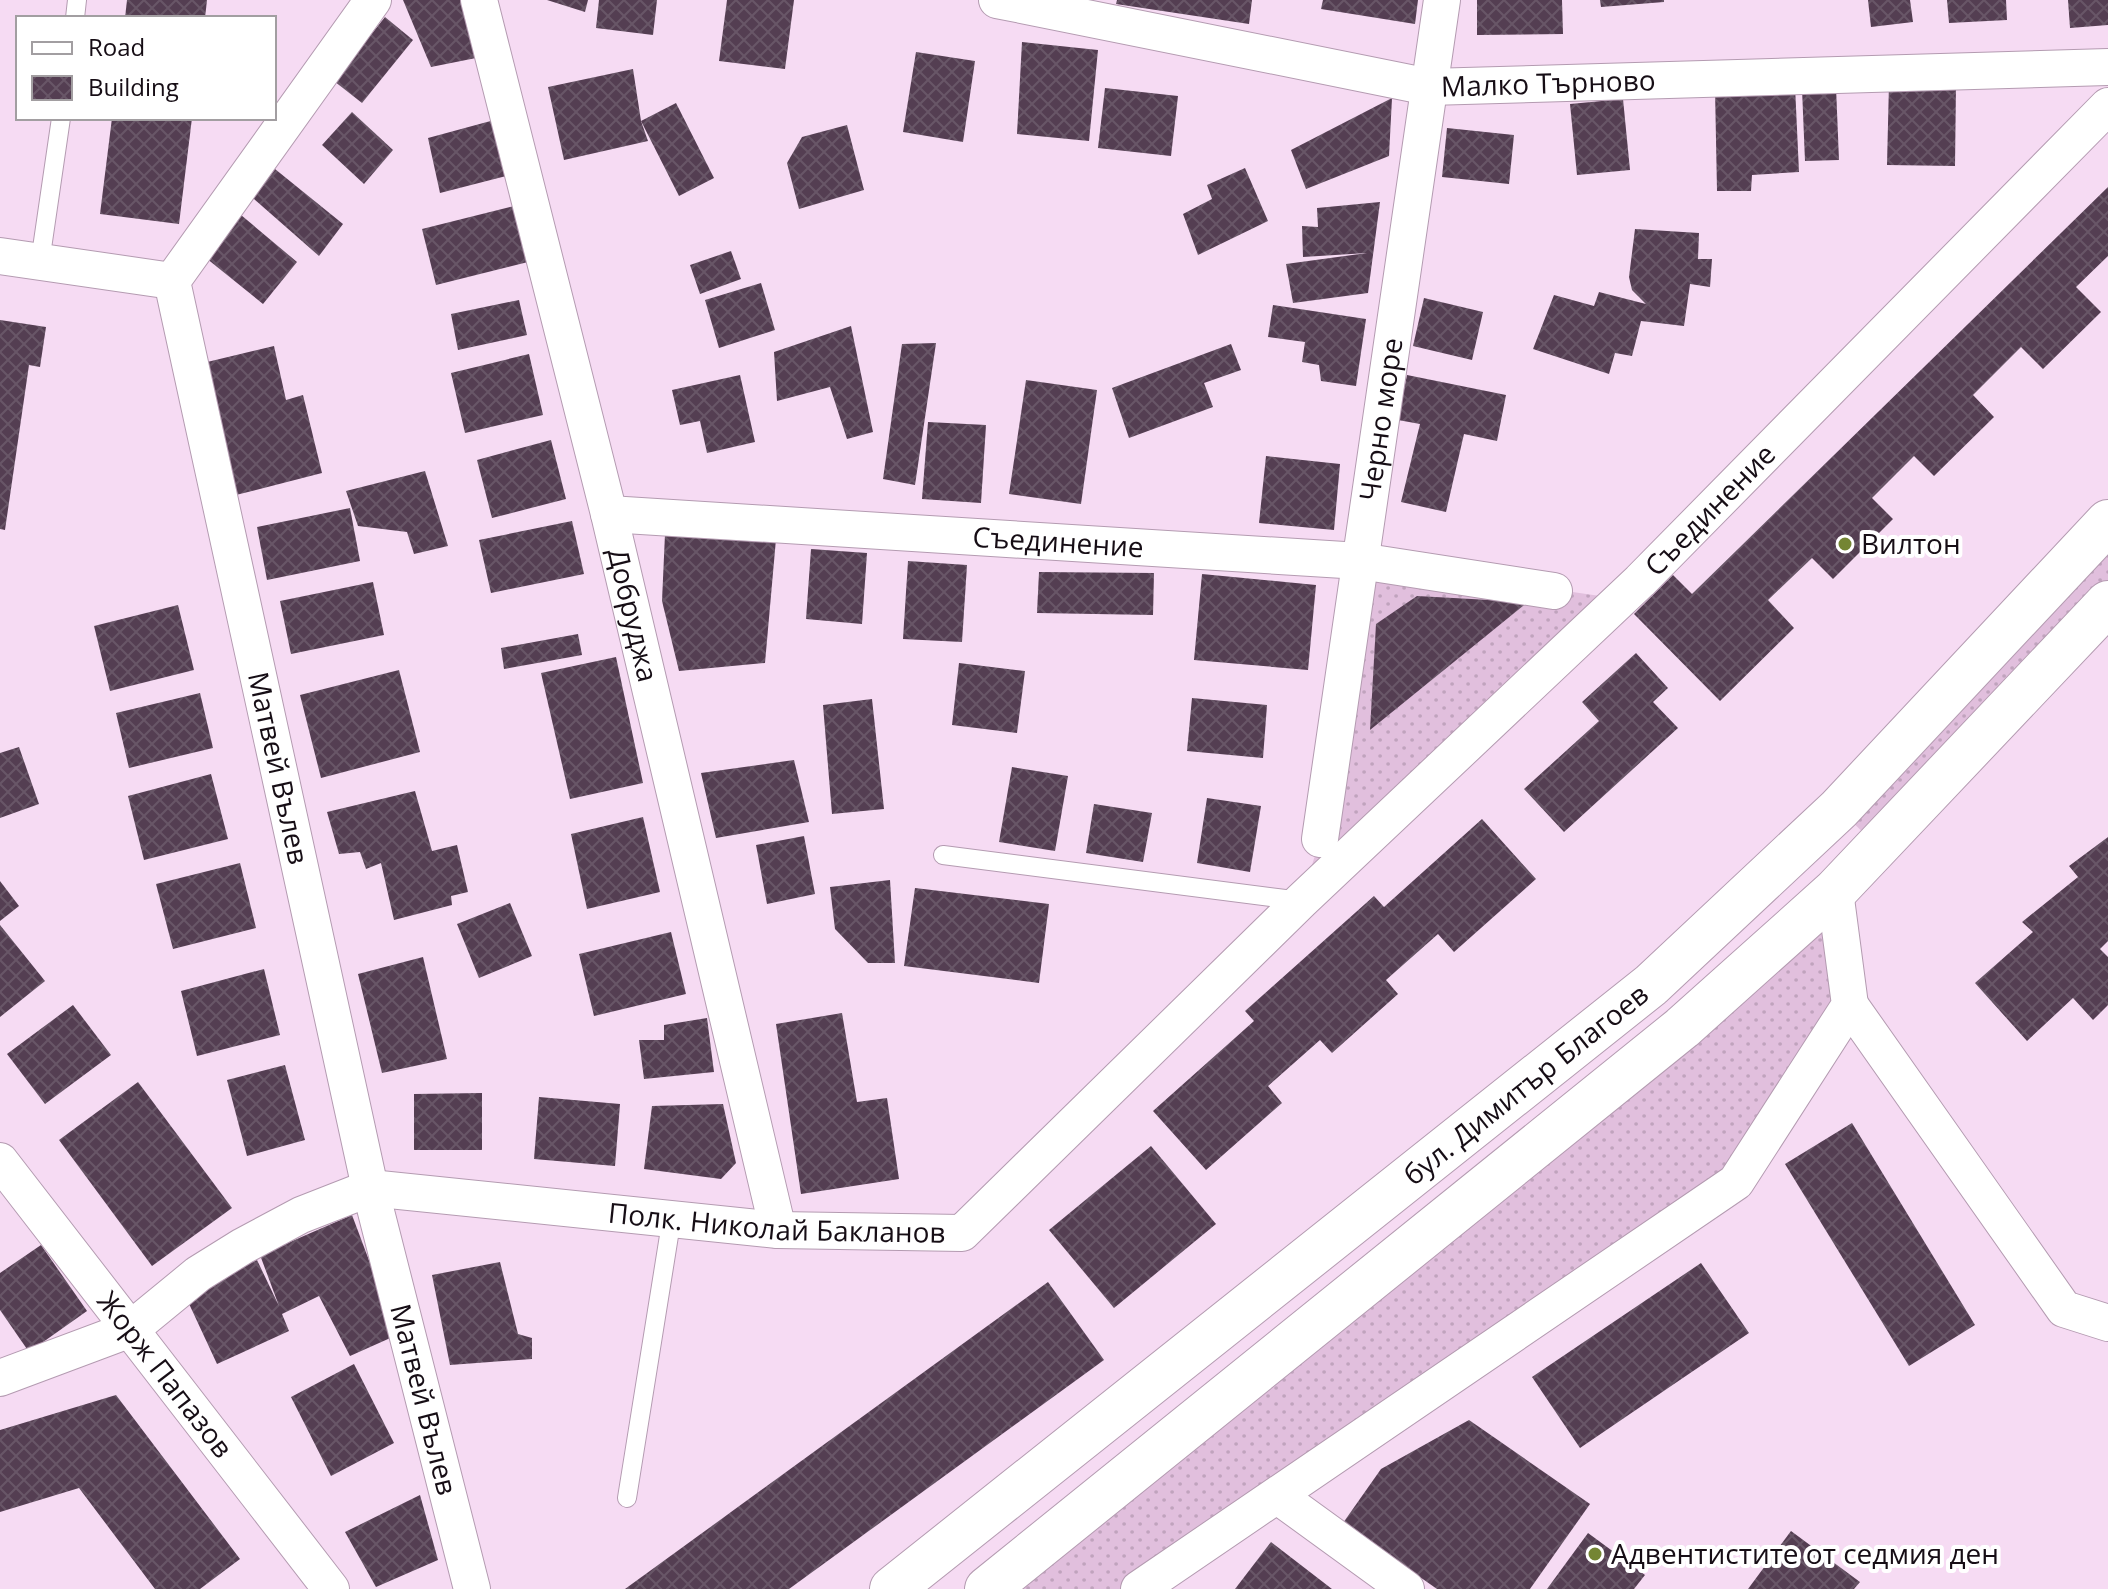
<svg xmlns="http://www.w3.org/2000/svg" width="2108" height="1589" viewBox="0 0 2108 1589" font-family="'Open Sans',sans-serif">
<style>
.grass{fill:url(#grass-dots)}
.building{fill:url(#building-cross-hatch)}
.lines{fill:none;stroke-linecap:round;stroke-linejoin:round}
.lane-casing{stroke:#b49bb1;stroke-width:20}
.street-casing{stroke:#b49bb1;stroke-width:38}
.secondary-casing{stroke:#b49bb1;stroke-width:46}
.lane{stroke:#fff;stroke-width:18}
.street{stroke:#fff;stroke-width:36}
.secondary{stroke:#fff;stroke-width:44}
.poi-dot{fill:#748534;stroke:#fff;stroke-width:3}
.labels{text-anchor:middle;stroke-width:8;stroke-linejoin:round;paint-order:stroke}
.street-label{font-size:28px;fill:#160d15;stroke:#fff}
.poi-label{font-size:28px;fill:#160d15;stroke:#fff;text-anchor:start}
</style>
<defs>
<pattern id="grass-dots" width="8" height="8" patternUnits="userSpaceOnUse" patternTransform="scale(2)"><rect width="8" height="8" fill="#e1bfdd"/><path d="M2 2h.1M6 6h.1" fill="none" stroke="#c0a3bd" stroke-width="1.8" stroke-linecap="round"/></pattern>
<pattern id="building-cross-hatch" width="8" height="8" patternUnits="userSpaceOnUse" patternTransform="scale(2)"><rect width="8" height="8" fill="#543e52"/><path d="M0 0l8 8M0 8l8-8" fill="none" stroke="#685667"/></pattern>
</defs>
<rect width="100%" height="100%" fill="#f6dbf3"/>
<g class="grass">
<polygon points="2108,522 2108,603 1878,847 1839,809"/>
<polygon points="1360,561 1621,599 1301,901 1320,839"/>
<polygon points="1835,891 1850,1005 1736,1182 1139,1589 987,1589"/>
</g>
<g class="building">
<polygon points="127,0 207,0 205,18 125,18"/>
<polygon points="403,0 473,0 486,56 431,67"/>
<polygon points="547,0 588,0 585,12"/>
<polygon points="599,0 657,0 653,35 596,28"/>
<polygon points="727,0 794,0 785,69 719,61"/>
<polygon points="1117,0 1252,0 1249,24 1116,4"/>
<polygon points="1323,0 1418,0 1415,24 1321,9"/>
<polygon points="1477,0 1562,0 1563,34 1477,35"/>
<polygon points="1600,0 1664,0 1664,2 1601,7"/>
<polygon points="1868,0 1910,0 1913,22 1871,27"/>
<polygon points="1947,0 2006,0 2007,20 1949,23"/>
<polygon points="2068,0 2108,0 2108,25 2070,28"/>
<polygon points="385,17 413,40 362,103 334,81"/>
<polygon points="1022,42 1098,50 1089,141 1017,134"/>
<polygon points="916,52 975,61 963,142 903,132"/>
<polygon points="633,69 641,121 648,141 564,160 548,87"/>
<polygon points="1889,83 1956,84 1955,166 1887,165"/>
<polygon points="1795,86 1799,172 1752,175 1751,191 1717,191 1715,89"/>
<polygon points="1836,87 1839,160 1805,161 1802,89"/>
<polygon points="1105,88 1178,96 1171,156 1098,148"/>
<polygon points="1392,98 1389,156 1306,189 1291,150"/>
<polygon points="1623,99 1630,170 1577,175 1570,104"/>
<polygon points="676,103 714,178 679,196 641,121"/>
<polygon points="352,112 393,150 364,184 322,145"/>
<polygon points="112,118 192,118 179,224 100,214"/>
<polygon points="498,119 510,175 440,193 428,138"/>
<polygon points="847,125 864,190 799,209 787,163 802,137"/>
<polygon points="1447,128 1514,135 1509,184 1442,177"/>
<polygon points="1245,168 1268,221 1198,255 1183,214 1212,199 1207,185"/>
<polygon points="275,169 343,224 319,256 253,198"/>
<polygon points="2108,187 2108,256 2076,287 2101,312 2043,369 2021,347 1973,395 1994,417 1934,476 1914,456 1872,498 1893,519 1833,579 1812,558 1768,600 1794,628 1720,701 1634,614 1673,575 1692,594"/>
<polygon points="1380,202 1368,293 1293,303 1286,264 1367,253 1303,257 1302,226 1318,227 1317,208"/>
<polygon points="518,205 532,261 436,285 422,229"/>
<polygon points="241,215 297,262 263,304 206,258"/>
<polygon points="1635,229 1699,233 1698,259 1712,259 1710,287 1690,284 1684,326 1641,321 1632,356 1615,353 1609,374 1533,349 1554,295 1594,306 1599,292 1646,304 1632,290 1629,277"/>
<polygon points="731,251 741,279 700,294 690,265"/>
<polygon points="761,283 775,330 719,348 705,300"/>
<polygon points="1424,298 1483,312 1472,360 1413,346"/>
<polygon points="519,300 527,335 458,350 451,314"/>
<polygon points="1273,305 1366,319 1356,386 1321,381 1319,365 1302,362 1305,342 1268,337"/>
<polygon points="0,320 46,327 40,367 29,365 5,530 0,529"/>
<polygon points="851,326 873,432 847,439 830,387 777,401 774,352"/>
<polygon points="936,343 915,485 883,479 902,344"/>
<polygon points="1231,344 1241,370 1204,383 1213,407 1129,438 1112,388"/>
<polygon points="274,346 286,400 303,395 322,473 236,495 203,363"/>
<polygon points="529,354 543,415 465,433 451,373"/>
<polygon points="740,375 755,442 707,453 700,421 680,425 672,390"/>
<polygon points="1407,375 1506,395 1497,441 1464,434 1446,512 1401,502 1420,424 1398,420"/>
<polygon points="1026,380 1097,390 1081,504 1009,494"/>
<polygon points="928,422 986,425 981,503 922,499"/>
<polygon points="551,440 566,499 492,518 477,460"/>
<polygon points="1266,456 1340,464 1334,530 1259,523"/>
<polygon points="425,471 448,546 414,554 407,532 358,526 346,491"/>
<polygon points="350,508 360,561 267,580 257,527"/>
<polygon points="572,521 584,574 491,593 479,540"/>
<polygon points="665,534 776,539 765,663 679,671 662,601"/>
<polygon points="811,549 867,553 862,624 806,619"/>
<polygon points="908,561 967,565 962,642 903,639"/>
<polygon points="1039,572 1154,573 1153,615 1037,613"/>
<polygon points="1202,574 1316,585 1308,670 1194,660"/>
<polygon points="373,582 384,635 291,654 280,601"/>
<polygon points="1417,596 1528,602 1370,730 1376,624"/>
<polygon points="178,605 194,670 110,691 94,626"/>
<polygon points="578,634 582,655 504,669 501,648"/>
<polygon points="1636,653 1668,688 1653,702 1678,728 1564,832 1524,789 1599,721 1582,702"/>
<polygon points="616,657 643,783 570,799 541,673"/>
<polygon points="959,663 1025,671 1017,733 952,725"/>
<polygon points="399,670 420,752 321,778 300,695"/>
<polygon points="200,693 213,748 129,768 116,713"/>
<polygon points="1192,698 1267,705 1263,758 1187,751"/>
<polygon points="872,699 884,809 832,814 823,705"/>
<polygon points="19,747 39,804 0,818 0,753"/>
<polygon points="794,760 809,822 716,838 701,773"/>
<polygon points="1012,767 1068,776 1055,851 999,842"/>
<polygon points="211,774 228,839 144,860 128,796"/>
<polygon points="415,791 432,851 457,845 468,892 451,896 452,905 394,920 381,863 366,869 360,852 339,854 327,812"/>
<polygon points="1207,798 1261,806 1250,872 1197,863"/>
<polygon points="1094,804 1152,813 1143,862 1086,853"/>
<polygon points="643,817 660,892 587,909 571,834"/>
<polygon points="1482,819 1536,879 1454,952 1438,934 1386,980 1398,994 1332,1053 1320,1040 1268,1086 1282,1103 1206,1170 1153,1111 1254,1021 1245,1011 1374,896 1384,907"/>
<polygon points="804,836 815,894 767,904 756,845"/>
<polygon points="2108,837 2108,941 2100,949 2108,957 2108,1005 2093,1020 2073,998 2027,1041 1975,983 2033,932 2022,922 2078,877 2069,866"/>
<polygon points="240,863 256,928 173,949 156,884"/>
<polygon points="890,880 895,963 868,963 835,929 830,887"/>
<polygon points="0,881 19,906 0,921"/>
<polygon points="915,888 1049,904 1039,983 904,966"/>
<polygon points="510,903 532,956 479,978 457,924"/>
<polygon points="0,925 45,981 0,1017"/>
<polygon points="671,932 686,994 594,1016 579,954"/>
<polygon points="423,957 447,1059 382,1073 358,974"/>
<polygon points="264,969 280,1035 197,1056 181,991"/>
<polygon points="73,1005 111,1055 45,1104 7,1054"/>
<polygon points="842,1013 857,1102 887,1098 899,1179 801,1194 776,1024"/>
<polygon points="707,1018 714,1072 644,1079 639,1040 664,1040 664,1025"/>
<polygon points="285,1065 305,1140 247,1156 227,1080"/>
<polygon points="138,1082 232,1208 152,1266 59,1140"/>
<polygon points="482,1093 482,1150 414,1150 414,1094"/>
<polygon points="539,1097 620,1104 615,1166 534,1159"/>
<polygon points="723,1104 736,1163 721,1179 644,1169 652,1106"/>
<polygon points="1852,1123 1975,1325 1909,1366 1785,1164"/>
<polygon points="1151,1146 1216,1224 1114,1308 1049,1230"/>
<polygon points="352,1215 397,1335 350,1356 319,1296 282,1314 289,1331 217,1364 184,1293 257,1260 279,1306 260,1255"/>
<polygon points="41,1245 87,1311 29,1352 0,1310 0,1273"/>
<polygon points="500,1262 518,1334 532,1338 532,1359 450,1365 432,1275"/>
<polygon points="1701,1263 1749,1333 1580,1448 1532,1377"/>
<polygon points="1048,1282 1104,1360 789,1589 625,1589"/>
<polygon points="354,1364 394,1443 331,1476 291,1397"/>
<polygon points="116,1395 240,1559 200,1589 155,1589 79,1488 0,1512 0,1430"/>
<polygon points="1469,1420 1590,1504 1530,1589 1437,1589 1343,1523 1381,1469"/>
<polygon points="420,1495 438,1560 376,1587 345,1532"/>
<polygon points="1791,1531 1860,1582 1854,1589 1748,1589"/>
<polygon points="1588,1533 1645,1575 1634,1589 1547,1589"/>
<polygon points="1271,1542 1332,1589 1235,1589"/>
</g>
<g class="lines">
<g class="lane-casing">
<g id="lane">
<polyline points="75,18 77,0"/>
<polyline points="40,262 61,118"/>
<polyline points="943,855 1301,901"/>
<polyline points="627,1498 672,1217"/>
</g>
</g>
<g class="street-casing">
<g id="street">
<path id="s1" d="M373 0 172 281 370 1188 472 1589"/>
<path id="s2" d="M479 0 609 514 778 1230"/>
<path id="s3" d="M997 0 1429 87 2108 67"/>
<polyline points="0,256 172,281"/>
<path id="s4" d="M609 514 1360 561 1554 591"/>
<path id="s5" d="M1320 839 1442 0"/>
<polyline points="1850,1005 2064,1309 2108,1323"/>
<path id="s6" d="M0 1161 331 1589"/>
<path id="s7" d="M0 1378 131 1329 198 1274 243 1246 301 1215 370 1188 778 1230 962 1233 1301 901 1640 581 2108 106"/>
<polyline points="1278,1496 1406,1589"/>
<polyline points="1139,1589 1736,1182 1850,1005 1835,891"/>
</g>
</g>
<g class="secondary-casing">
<g id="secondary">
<path id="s8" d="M892 1589 1651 985 1839 809 2108 522"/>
<polyline points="987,1589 1682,1028 1835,891 2108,603"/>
</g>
</g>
<use href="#lane" class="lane"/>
<use href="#street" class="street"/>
<use href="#secondary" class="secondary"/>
</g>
<g class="poi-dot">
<circle cx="1845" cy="544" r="8"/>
<circle cx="1595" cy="1554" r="8"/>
</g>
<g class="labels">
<g class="street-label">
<text dy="10" stroke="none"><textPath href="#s3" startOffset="560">Малко Търново</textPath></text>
<text dy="10" stroke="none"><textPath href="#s5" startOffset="424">Черно море</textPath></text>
<text dy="10" stroke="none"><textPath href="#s7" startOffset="2054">Съединение</textPath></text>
<text dy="10" stroke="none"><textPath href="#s4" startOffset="450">Съединение</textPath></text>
<text dy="10" stroke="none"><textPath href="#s2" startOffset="634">Добруджа</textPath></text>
<text dy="10" stroke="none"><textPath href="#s1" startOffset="844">Матвей Вълев</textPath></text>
<text dy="10" stroke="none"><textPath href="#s8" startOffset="810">бул. Димитър Благоев</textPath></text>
<text dy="10" stroke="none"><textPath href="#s7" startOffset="828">Полк. Николай Бакланов</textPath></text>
<text dy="10" stroke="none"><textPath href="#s6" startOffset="270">Жорж Папазов</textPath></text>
<text dy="10" stroke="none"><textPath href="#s1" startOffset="1492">Матвей Вълев</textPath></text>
</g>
<g class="poi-label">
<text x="1861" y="554">Вилтон</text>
<text x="1611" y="1564">Адвентистите от седмия ден</text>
</g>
</g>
<rect x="16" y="16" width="260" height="104" fill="#ffffff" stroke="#a29ea1" stroke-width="2"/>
<rect x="32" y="42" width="40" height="12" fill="#ffffff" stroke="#a29ea1" stroke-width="2"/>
<text x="88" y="56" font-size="24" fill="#160d15">Road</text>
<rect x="32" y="76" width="40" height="24" fill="url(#building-cross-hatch)" stroke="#a29ea1" stroke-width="2"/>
<text x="88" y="96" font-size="24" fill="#160d15">Building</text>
</svg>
